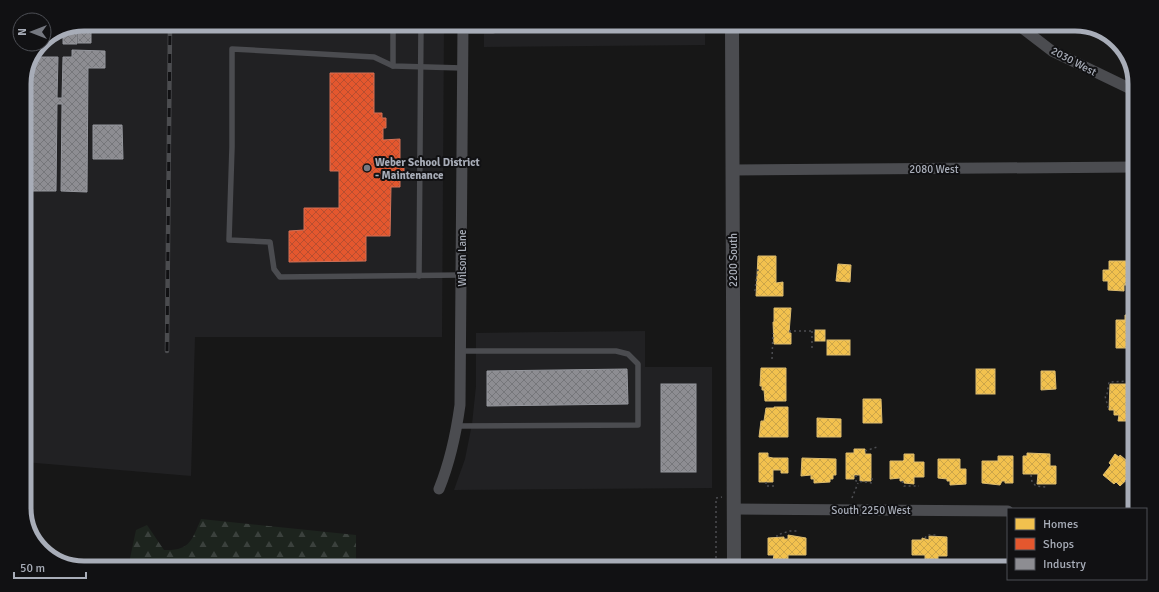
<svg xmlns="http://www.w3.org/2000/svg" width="1159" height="592" viewBox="0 0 1159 592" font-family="Signika,sans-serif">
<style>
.built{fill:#212123}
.forest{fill:url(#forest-firs)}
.homes{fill:url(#homes-cross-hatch);stroke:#dcbb6e}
.shops{fill:url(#shops-cross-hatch);stroke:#d27157}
.industry{fill:url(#industry-cross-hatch);stroke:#95979d}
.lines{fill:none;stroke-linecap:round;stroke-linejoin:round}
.path{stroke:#4d4e52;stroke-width:1.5;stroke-dasharray:2 3;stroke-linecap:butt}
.service{stroke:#4b4c50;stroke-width:5.5}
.minor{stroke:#4b4c50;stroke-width:11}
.tertiary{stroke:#4b4c50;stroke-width:14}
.rail-casing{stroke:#4b4c4f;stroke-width:4.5}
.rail{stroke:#111113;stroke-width:3;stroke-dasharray:9;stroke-linecap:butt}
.poi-dot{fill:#757880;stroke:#111113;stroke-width:1.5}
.labels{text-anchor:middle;stroke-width:4;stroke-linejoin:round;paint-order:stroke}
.street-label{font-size:11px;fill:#a8adb8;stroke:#111113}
.poi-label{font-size:11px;font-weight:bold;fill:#a8adb8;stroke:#111113;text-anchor:start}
.rim{fill:none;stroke:#a8adb8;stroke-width:5}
</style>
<defs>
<pattern id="forest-firs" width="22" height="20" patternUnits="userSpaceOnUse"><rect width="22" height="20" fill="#1d241e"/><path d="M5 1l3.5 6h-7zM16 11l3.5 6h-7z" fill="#3b413d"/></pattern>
<pattern id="homes-cross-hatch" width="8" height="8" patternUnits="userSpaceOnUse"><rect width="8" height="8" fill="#f2c14e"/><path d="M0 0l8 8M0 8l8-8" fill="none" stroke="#cca549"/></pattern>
<pattern id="shops-cross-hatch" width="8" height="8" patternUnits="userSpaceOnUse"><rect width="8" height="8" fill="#e4572e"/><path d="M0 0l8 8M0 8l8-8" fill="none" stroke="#b84e30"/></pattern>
<pattern id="industry-cross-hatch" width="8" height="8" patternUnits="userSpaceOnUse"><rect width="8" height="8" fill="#8d8d92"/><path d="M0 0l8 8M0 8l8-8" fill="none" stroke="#76777b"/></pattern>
</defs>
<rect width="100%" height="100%" fill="#171717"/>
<g class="built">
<polygon points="84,24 444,24 442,337 195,337 191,476 24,462 24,80 41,44 44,44 44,40"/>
<polygon points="484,24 705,24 705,45 484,47"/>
<polygon points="645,331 645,367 712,367 712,488 454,490 465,459 472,424 476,386 476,333"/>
</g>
<path class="forest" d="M201 519 356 535V568H128L136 530 147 525 164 550C190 551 192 540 201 519Z"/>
<g class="homes">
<polygon points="758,256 776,256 776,283 783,282 783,296 756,296"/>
<polygon points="1109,261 1129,261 1129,267 1134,267 1133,276 1127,276 1126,285 1124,285 1124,291 1108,290 1108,281 1103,281 1103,270 1109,270"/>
<polygon points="838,264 851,265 850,282 836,281"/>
<polygon points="774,308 791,308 789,333 791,333 791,344 774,344 773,322 774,322"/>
<polygon points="1125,315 1135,315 1133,348 1116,348 1116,320 1125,320"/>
<rect x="815" y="330" width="10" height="11"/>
<rect x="827" y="340" width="23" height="15"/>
<polygon points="761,368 786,368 786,401 765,401 764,390 762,390 762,386 760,386"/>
<rect x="976" y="369" width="19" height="25"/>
<polygon points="1041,371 1055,371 1056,389 1041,390"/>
<polygon points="1110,384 1131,384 1131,389 1133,389 1133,399 1135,399 1135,415 1132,415 1132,421 1118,421 1119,415 1114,415 1114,410 1109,410"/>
<polygon points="863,399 881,399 882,423 863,423"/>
<polygon points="774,407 788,407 788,437 759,437 761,421 764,421 766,408 774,408"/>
<polygon points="817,418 841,419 841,437 817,437"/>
<polygon points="854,449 865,449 865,454 871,454 871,481 860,481 860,475 854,475 854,479 846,479 846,453 854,453"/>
<polygon points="759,453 768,453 768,457 773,458 788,458 788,473 781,473 781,470 773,470 773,482 759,482"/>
<polygon points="1027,453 1050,454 1050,466 1056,466 1056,484 1037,484 1038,474 1023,474 1023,456 1027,456"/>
<polygon points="904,454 914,454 914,462 924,462 924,477 914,477 914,484 904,483 904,481 900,481 900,478 890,479 890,461 903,461 904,460"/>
<polygon points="1115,454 1119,457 1120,455 1127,461 1132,455 1135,458 1135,472 1120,486 1116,482 1114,484 1103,475 1111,465 1109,463"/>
<polygon points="998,456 1013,456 1013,483 1005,483 1005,481 1002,481 1000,485 982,483 982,461 998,461"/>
<polygon points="802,458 836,459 836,475 833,475 833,479 830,479 830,482 814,483 814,479 811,479 811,475 801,476"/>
<polygon points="938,459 960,459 960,469 966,469 966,484 950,485 950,481 947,481 947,479 938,478"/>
<polygon points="788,535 806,538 806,555 788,555 788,560 773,560 774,555 768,555 768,538 784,537 784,539 788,539"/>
<polygon points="929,536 947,537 947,556 938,556 938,562 925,562 925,555 912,555 912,540 922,540 922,538 929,540"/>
</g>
<g class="shops">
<rect x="531" y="24" width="54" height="6"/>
<polygon points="330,73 374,73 374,113 382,113 382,118 386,118 386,128 383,128 383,140 400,139 400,165 404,165 404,175 400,175 400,187 391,187 390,236 366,236 366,261 289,262 289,231 304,230 304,208 339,208 339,171 330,171"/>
</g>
<g class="industry">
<polygon points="84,24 91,24 91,43 78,43 78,26"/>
<polygon points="73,28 77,29 77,44 63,44 63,33"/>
<polygon points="72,50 105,51 105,68 88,68 87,192 61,191 62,104 57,104 56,191 28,191 29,69 35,57 58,57 57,98 62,98 63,57 72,57"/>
<polygon points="93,125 122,125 123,159 93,159"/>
<polygon points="627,369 628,404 487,406 487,371"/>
<rect x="661" y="384" width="35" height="88"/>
</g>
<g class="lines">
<g class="path">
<polyline points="1126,283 1135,277"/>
<polyline points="755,291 757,272 759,268"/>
<polyline points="789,331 815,331"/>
<polyline points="812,331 812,348"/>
<polyline points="1133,336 1135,336"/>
<polyline points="772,359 773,333"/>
<polyline points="1133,397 1135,397"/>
<polyline points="1109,407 1108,407 1105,396 1107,394 1109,382 1131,381"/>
<polyline points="865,451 877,447"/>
<polyline points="856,475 856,481 872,483 872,477"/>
<polyline points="1031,475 1032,482 1036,486 1046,487"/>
<polyline points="902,481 904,486 919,486"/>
<polyline points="1125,481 1131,481 1135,477"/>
<polyline points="766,482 766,486 777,486"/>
<polyline points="852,498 858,483"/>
<polyline points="777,537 777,535 790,531 799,531"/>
<polyline points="925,538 927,535 937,535"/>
<polyline points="716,568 716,498 722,497"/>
</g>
<g class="service">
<polyline points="463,31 493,31 499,24"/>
<polyline points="393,66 393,24"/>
<polyline points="461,275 280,277 274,269 270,242 229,240 232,147 232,49 374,57 393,66 462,68"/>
<polyline points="419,276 421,24"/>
<polyline points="457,426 638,425 638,364 628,354 616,351 462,351"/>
</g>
<g class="minor">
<polyline points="1017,24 1052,51 1135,91"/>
<polyline points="733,170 1135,167"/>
<path d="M439 489C450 462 456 434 460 405L463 24"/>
<polyline points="734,509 1008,511"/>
</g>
<polyline class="tertiary" points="732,24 734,568"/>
<g class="rail-casing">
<polyline id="rail" points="167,351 170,24"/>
</g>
<use href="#rail" class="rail"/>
</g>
<circle class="poi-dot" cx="367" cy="168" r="4"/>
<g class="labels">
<g class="street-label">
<text transform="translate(1074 61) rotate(28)" y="4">2030 West</text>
<text x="934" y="173">2080 West</text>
<text transform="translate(462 258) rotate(-90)" y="4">Wilson Lane</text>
<text transform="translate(733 260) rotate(-90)" y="4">2200 South</text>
<text x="871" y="514">South 2250 West</text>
</g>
<g class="poi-label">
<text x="375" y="166">Weber School District<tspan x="375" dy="13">- Maintenance</tspan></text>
</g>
</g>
<path d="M0 0H1159V592H0ZM84 31H1075A53 53 0 0 1 1128 84V508A53 53 0 0 1 1075 561H84A53 53 0 0 1 31 508V84A53 53 0 0 1 84 31Z" fill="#111113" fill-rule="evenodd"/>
<path class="rim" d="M84 31H1075A53 53 0 0 1 1128 84V508A53 53 0 0 1 1075 561H84A53 53 0 0 1 31 508V84A53 53 0 0 1 84 31Z"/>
<rect x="1007" y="508" width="140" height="72" fill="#111113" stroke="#4d4f55"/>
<rect x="1015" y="518" width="20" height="12" fill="#f2c14e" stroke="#4d4f55"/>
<text x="1043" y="528" font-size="12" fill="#a8adb8">Homes</text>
<rect x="1015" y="538" width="20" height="12" fill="#e4572e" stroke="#4d4f55"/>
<text x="1043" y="548" font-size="12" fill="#a8adb8">Shops</text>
<rect x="1015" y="558" width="20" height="12" fill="#8d8d92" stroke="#4d4f55"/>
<text x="1043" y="568" font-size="12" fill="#a8adb8">Industry</text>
<g transform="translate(32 32) rotate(270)"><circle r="19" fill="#111113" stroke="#4d4f55"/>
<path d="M0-3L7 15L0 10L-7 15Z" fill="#757880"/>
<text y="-6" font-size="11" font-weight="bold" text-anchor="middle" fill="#a8adb8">N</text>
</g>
<path d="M14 572v6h72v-6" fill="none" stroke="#a8adb8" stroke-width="2"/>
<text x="20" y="572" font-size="12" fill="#a8adb8" stroke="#111113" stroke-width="3" paint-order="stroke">50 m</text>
</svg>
